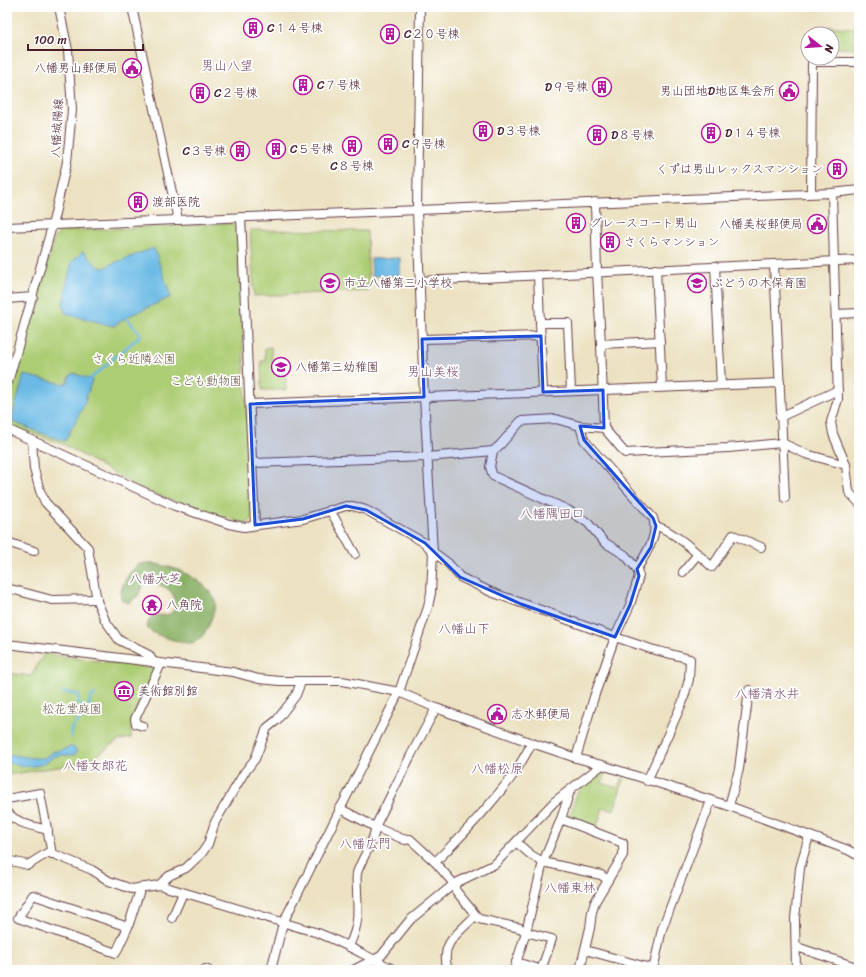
<svg xmlns="http://www.w3.org/2000/svg" width="866" height="977" viewBox="0 0 866 977" font-family="Sriracha,'Klee One',sans-serif">
<style>
.green{fill:#adcd74;stroke:#7c7650}
.forest{fill:#8ab066;stroke:#6a6848}
.water{fill:#6bbae5;stroke:#5a6c88}
.lines{fill:none;stroke-linecap:round;stroke-linejoin:round}
.stream{stroke:#6bbae5;stroke-width:2.5}
.minor-casing{stroke:#623c42;stroke-width:10}
.minor{stroke:#fff;stroke-width:8}
.marked{fill:#1d4ed8;fill-opacity:0.2;stroke:#1d4ed8;stroke-width:3;stroke-linejoin:round}
.labels{text-anchor:middle;stroke-width:3.5;stroke-linejoin:round;paint-order:stroke}
.poi-label{font-size:12px;fill:#4a1f2b;stroke:#fff;text-anchor:start}
.street-label{font-size:12px;fill:#4a1f2b;stroke:#fff}
.park-label{font-size:12px;fill:#685341;stroke:#fff}
.neighbourhood-label{font-size:13px;fill:#794967;stroke:#fff}
</style>
<rect width="100%" height="100%" fill="#fff"/>
<filter id="ink" filterUnits="userSpaceOnUse"><feTurbulence type="fractalNoise" baseFrequency=".025" numOctaves="2"/><feDisplacementMap in="SourceGraphic" scale="8" xChannelSelector="R" yChannelSelector="G"/><feConvolveMatrix kernelMatrix="1 2 1 2 8 2 1 2 1" color-interpolation-filters="sRGB"/></filter>
<filter id="wash" filterUnits="userSpaceOnUse"><feTurbulence type="fractalNoise" baseFrequency=".012" numOctaves="4" result="noise"/><feDisplacementMap in="SourceGraphic" scale="16" xChannelSelector="R" yChannelSelector="G"/><feGaussianBlur stdDeviation="0.9" result="paint"/><feColorMatrix in="noise" values="0 0 0 0 0 0 0 0 0 0 0 0 0 0 0 0 0 1.4 0 .05"/><feComposite in="paint" operator="in"/></filter>
<g filter="url(#wash)">
<rect width="100%" height="100%" fill="#ece2c2"/>
<g class="green">
<polygon points="817,26 855,28 854,49 832,48 832,34 817,34"/>
<polygon points="231,223 237,228 252,519 246,524 144,491 63,444 7,425 7,400 55,237 61,231"/>
<polygon points="250,230 367,231 369,291 254,296"/>
<polygon points="271,347 272,360 285,360 286,390 262,390 261,361 265,361 265,348"/>
<polygon points="44,654 155,668 131,721 131,738 117,741 95,757 71,765 7,775 7,673 31,676"/>
<polygon points="601,771 605,772 602,783 618,788 622,777 624,778 614,810 603,808 596,829 569,818 577,793"/>
</g>
<path class="forest" d="M153 563C162 566 173 567 181 571 194 577 213 589 216 604 212 617 206 643 189 643 183 643 178 641 173 640 164 637 155 635 147 628 150 606 160 621 173 612 179 589 165 586 146 581L143 585 138 596 128 603C126 602 123 601 122 600 116 591 131 567 140 564 144 563 149 563 153 563Z"/>
<g class="water">
<polygon points="154,248 171,297 129,316 113,326 67,314 64,310 63,304 69,273 72,262 83,251 98,267 104,268 114,263"/>
<polygon points="400,258 400,275 372,276 371,259"/>
<polygon points="73,373 92,380 83,407 65,441 38,432 11,421 24,375 64,384 68,382 69,377"/>
<path d="M70 747 75 748 77 750 75 755C69 755 61 755 55 756 52 757 49 761 45 763 33 769 19 766 7 762V754L33 758H44L54 751H59Z"/>
</g>
<g class="lines">
<g class="stream">
<polyline points="90,379 141,335 126,317"/>
<path d="M63 692 79 695 78 703 82 705C91 719 74 719 71 730L72 734 71 737"/>
<path d="M93 712C88 706 88 698 95 694"/>
</g>
</g>
</g>
<g filter="url(#ink)">
<g class="lines">
<g class="minor-casing">
<g id="minor">
<polyline points="132,7 178,220"/>
<polyline points="811,193 812,63 815,62 859,62"/>
<polyline points="595,202 597,272 601,344 604,428 625,453 728,448 782,443 806,454 846,465 833,434 831,422 838,399 832,193"/>
<polyline points="241,217 255,525"/>
<polyline points="7,227 832,193 859,190"/>
<polyline points="774,264 785,498"/>
<polyline points="715,266 721,385"/>
<polyline points="656,269 662,387"/>
<polyline points="538,275 543,392"/>
<polyline points="420,281 859,260"/>
<polyline points="7,299 33,297"/>
<polyline points="836,314 859,313"/>
<polyline points="540,323 568,323 571,391"/>
<polyline points="422,339 541,336"/>
<polyline points="601,344 660,341"/>
<polyline points="7,386 52,226 67,162 72,110 68,50 59,7"/>
<polyline points="250,404 780,383"/>
<polyline points="780,417 838,390"/>
<polyline points="7,429 175,506 229,524 244,527 303,519 346,506 353,506 366,510 425,543 433,552 448,563 460,577 491,592 615,637 651,649 690,659 689,679 683,701 647,781"/>
<polyline points="32,440 34,469 40,491 45,502 88,548 97,601 105,620 119,640 149,655 154,663"/>
<polyline points="493,451 490,467 493,476 568,510 588,523 604,542 625,555 637,569"/>
<polyline points="253,463 427,457 493,451 500,445 521,421 556,419 580,426 604,428"/>
<polyline points="846,465 849,492 859,503"/>
<polyline points="330,510 355,554"/>
<path d="M656 526C674 531 698 554 712 567L733 535 761 547"/>
<polyline points="7,542 34,551"/>
<polyline points="683,572 698,554"/>
<polyline points="7,588 52,600 97,599"/>
<polyline points="7,644 233,672 259,679 280,681 342,681 399,692 436,708 532,743 576,758 602,765 729,806 848,850 859,856"/>
<polyline points="143,726 136,724 135,719 161,664"/>
<path d="M576 758 594 697 615 637 630 605 639 576 637 569C646 553 659 536 653 518L584 440 580 426"/>
<polyline points="7,799 40,793 52,854"/>
<polyline points="729,806 739,769 749,690"/>
<polyline points="339,808 375,827 405,840 410,839 435,862 454,884 456,891 479,919 520,928 526,932 552,939 541,970"/>
<path d="M7 813C19 824 32 826 48 830"/>
<polyline points="561,819 623,843 623,855 595,902 592,912 590,928 580,970"/>
<polyline points="516,842 531,855 543,862 601,875 608,880"/>
<path d="M7 860 28 865 49 852 92 870 109 881 132 889 159 885 318 933C345 943 369 958 395 970"/>
<path d="M435 862C463 835 490 806 513 775 520 765 526 754 532 743"/>
<polyline points="159,885 169,876 186,868 202,853 208,844 215,822 244,773 255,759 267,728 277,720 296,695 301,682"/>
<polyline points="172,918 183,893"/>
<polyline points="128,927 33,895 18,918 116,953 128,927 141,887"/>
<path d="M349 946C359 925 358 914 357 892 357 886 356 879 357 873 361 859 376 839 375 827L411 755 436 708"/>
<polyline points="797,947 859,968"/>
<polyline points="585,950 654,969"/>
<polyline points="516,962 536,968 538,970"/>
<polyline points="205,970 205,969 208,970"/>
<polyline points="271,970 283,923 399,692 428,607 431,593 433,552 424,397 417,210 420,7"/>
<polyline points="353,970 381,956 410,920 454,884 495,864 554,802 602,765"/>
<path d="M448 970C439 943 458 934 475 916"/>
<polyline points="514,970 526,932 543,862 561,819 570,791"/>
<polyline points="653,970 662,929 711,801"/>
<polyline points="796,970 795,919 800,868 809,836"/>
</g>
</g>
<use href="#minor" class="minor"/>
</g>
</g>
<path class="marked" d="M541 336 543 392 603 390 604 428 580 426 584 440 653 518 656 526 651 547 637 569 639 576 630 605 615 637 521 604 460 577 425 543 366 510 346 506 303 519 255 525 250 404 424 397 422 339Z"/>
<defs>
<g id="building-ring" transform="scale(1)"><circle r="9.5" fill="#fff" stroke="#b5179e" stroke-width="1.5"/><path d="M-4-6H4V6H1V3H-1V6H-4ZM-2.5-4.3h1.7v1.8h-1.7ZM.8-4.3h1.7v1.8H.8ZM-2.5-1h1.7V.8h-1.7ZM.8-1h1.7V.8H.8Z" fill="#b5179e"/></g>
<g id="civic-ring" transform="scale(1)"><circle r="9.5" fill="#fff" stroke="#b5179e" stroke-width="1.5"/><path d="M-.6-6.5H3V-4.5H.6V-3L4-1V1h2V6H-6V1h2V-1L-.6-3ZM-1.2 2.5V6h2.4V2.5Z" fill="#b5179e"/></g>
<g id="school-ring" transform="scale(1)"><circle r="9.5" fill="#fff" stroke="#b5179e" stroke-width="1.5"/><path d="M0-5L7-2L0 1L-7-2ZM-4 1L0 2.5L4 1V4Q0 6-4 4Z" fill="#b5179e"/></g>
<g id="temple-ring" transform="scale(1)"><circle r="9.5" fill="#fff" stroke="#b5179e" stroke-width="1.5"/><path d="M0-6L5-2H3V0L6.5 2.5H4V6H1.5V3h-3V6H-4V2.5H-6.5L-3 0V-2H-5Z" fill="#b5179e"/></g>
<g id="museum-ring" transform="scale(1)"><circle r="9.5" fill="#fff" stroke="#b5179e" stroke-width="1.5"/><path d="M0-6L6-3V-2H-6V-3ZM-5-1h2V3h-2ZM-1-1h2V3h-2ZM3-1h2V3H3ZM-6 4H6V6H-6Z" fill="#b5179e"/></g>
</defs>
<g fill-rule="evenodd">
<use href="#building-ring" x="253" y="28"/>
<use href="#building-ring" x="390" y="34"/>
<use href="#civic-ring" x="132" y="68"/>
<use href="#building-ring" x="303" y="85"/>
<use href="#building-ring" x="602" y="87"/>
<use href="#civic-ring" x="789" y="91"/>
<use href="#building-ring" x="200" y="93"/>
<use href="#building-ring" x="483" y="131"/>
<use href="#building-ring" x="711" y="133"/>
<use href="#building-ring" x="597" y="135"/>
<use href="#building-ring" x="388" y="144"/>
<use href="#building-ring" x="352" y="146"/>
<use href="#building-ring" x="276" y="149"/>
<use href="#building-ring" x="240" y="151"/>
<use href="#building-ring" x="837" y="169"/>
<use href="#building-ring" x="138" y="202"/>
<use href="#building-ring" x="576" y="223"/>
<use href="#civic-ring" x="817" y="224"/>
<use href="#building-ring" x="610" y="242"/>
<use href="#school-ring" x="330" y="283"/>
<use href="#school-ring" x="697" y="283"/>
<use href="#school-ring" x="281" y="367"/>
<use href="#temple-ring" x="152" y="605"/>
<use href="#museum-ring" x="124" y="691"/>
<use href="#civic-ring" x="497" y="714"/>
</g>
<g class="labels">
<g class="poi-label">
<text x="267" y="32">C１４号棟</text>
<text x="404" y="38">C２０号棟</text>
<text x="118" y="72" text-anchor="end">八幡男山郵便局</text>
<text x="317" y="89">C７号棟</text>
<text x="588" y="91" text-anchor="end">D９号棟</text>
<text x="775" y="95" text-anchor="end">男山団地D地区集会所</text>
<text x="214" y="97">C２号棟</text>
<text x="497" y="135">D３号棟</text>
<text x="725" y="137">D１４号棟</text>
<text x="611" y="139">D８号棟</text>
<text x="402" y="148">C９号棟</text>
<text x="290" y="153">C５号棟</text>
<text x="226" y="155" text-anchor="end">C３号棟</text>
<text x="352" y="170" text-anchor="middle">C８号棟</text>
<text x="823" y="173" text-anchor="end">くずは男山レックスマンション</text>
<text x="152" y="206">渡部医院</text>
<text x="590" y="227">グレースコート男山</text>
<text x="803" y="228" text-anchor="end">八幡美桜郵便局</text>
<text x="624" y="246">さくらマンション</text>
<text x="344" y="287">市立八幡第三小学校</text>
<text x="711" y="287">ぶどうの木保育園</text>
<text x="295" y="371">八幡第三幼稚園</text>
<text x="166" y="609">八角院</text>
<text x="138" y="695">美術館別館</text>
<text x="511" y="718">志水郵便局</text>
</g>
<g class="street-label">
<text transform="translate(57 128) rotate(-87)" y="4">八幡城陽線</text>
</g>
<g class="park-label">
<text x="134" y="363">さくら近隣公園</text>
<text x="206" y="385">こども動物園</text>
<text x="72" y="713">松花堂庭園</text>
</g>
<g class="neighbourhood-label">
<text x="227" y="70">男山八望</text>
<text x="433" y="376">男山美桜</text>
<text x="552" y="518">八幡隅田口</text>
<text x="155" y="583">八幡大芝</text>
<text x="464" y="633">八幡山下</text>
<text x="767" y="698">八幡清水井</text>
<text x="95" y="770">八幡女郎花</text>
<text x="497" y="773">八幡松原</text>
<text x="365" y="848">八幡広門</text>
<text x="570" y="892">八幡東林</text>
</g>
</g>
<rect width="866" height="977" fill="none" stroke="#fff" stroke-width="24"/>
<g transform="translate(820 46) rotate(107)"><circle r="19" fill="#ffffff" stroke="#b7a5aa"/>
<path d="M0-3L7 15L0 10L-7 15Z" fill="#b5179e"/>
<text y="-6" font-size="11" font-weight="bold" text-anchor="middle" fill="#4a1f2b">N</text>
</g>
<path d="M28 44v6h115v-6" fill="none" stroke="#4a1f2b" stroke-width="2"/>
<text x="34" y="44" font-size="12" fill="#4a1f2b" stroke="#ffffff" stroke-width="3" paint-order="stroke">100 m</text>
</svg>
